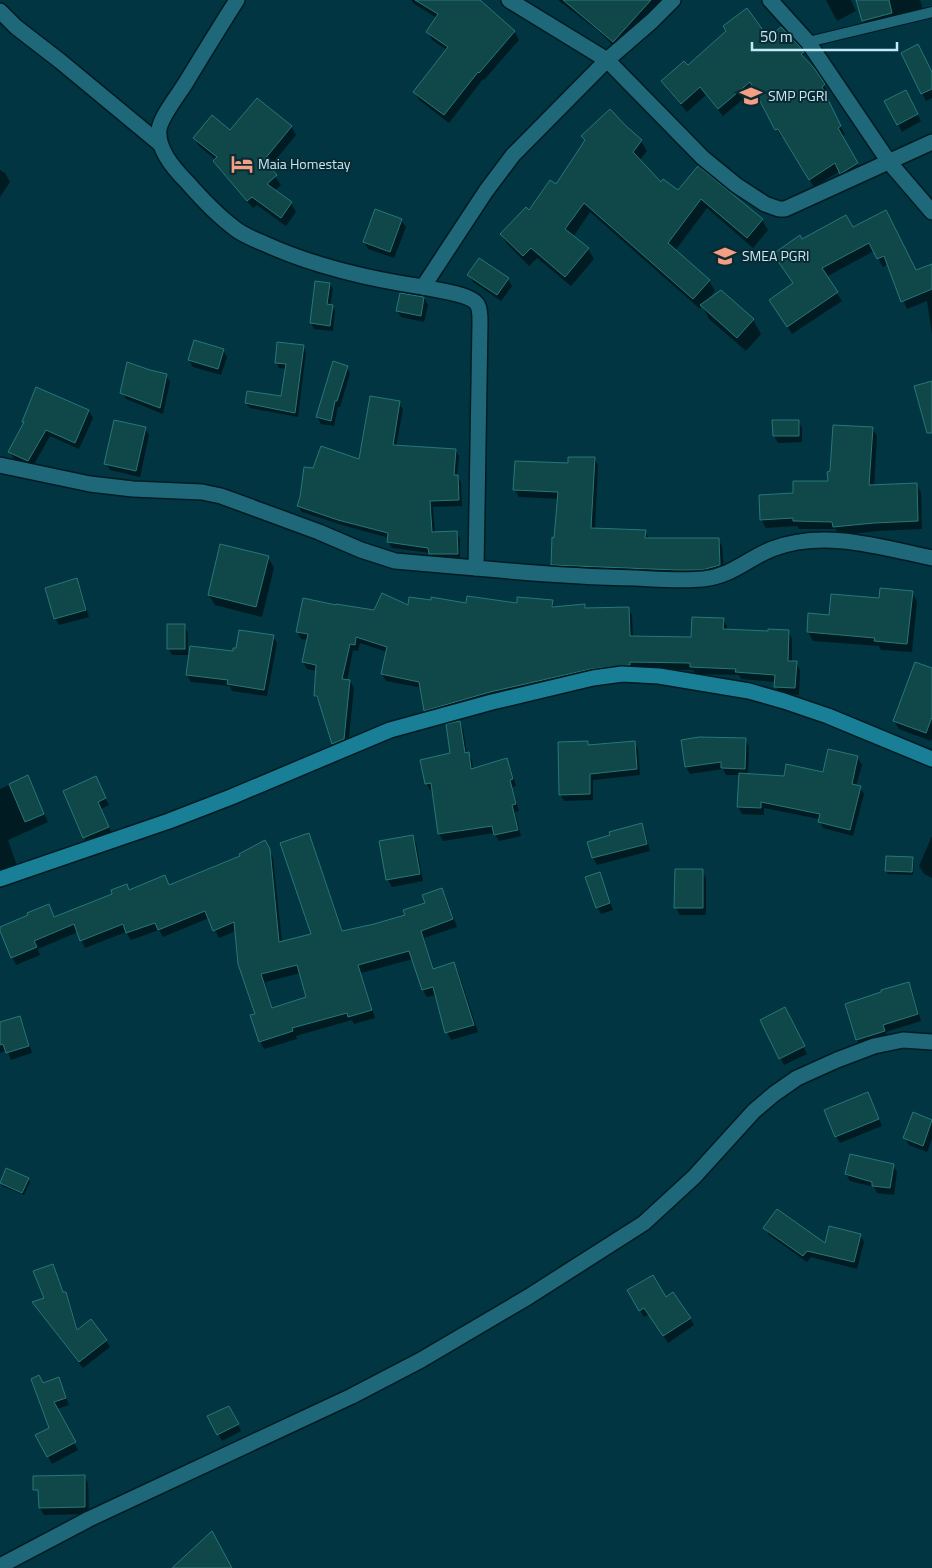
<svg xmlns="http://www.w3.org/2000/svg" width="932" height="1568" viewBox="0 0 932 1568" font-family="'Titillium Web',sans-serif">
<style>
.shadow{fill:#0007;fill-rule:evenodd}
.building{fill:#104849;stroke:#277779;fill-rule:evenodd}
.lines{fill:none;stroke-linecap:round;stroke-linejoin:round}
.lane-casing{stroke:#001b22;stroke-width:12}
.street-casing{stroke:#001b22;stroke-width:18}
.secondary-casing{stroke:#001b22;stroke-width:18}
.lane{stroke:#1f687a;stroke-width:10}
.street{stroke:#1f687a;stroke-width:15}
.secondary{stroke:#197f96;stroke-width:15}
.labels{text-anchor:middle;stroke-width:4;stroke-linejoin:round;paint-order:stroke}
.poi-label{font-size:14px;fill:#c1ebf8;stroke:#0b2931;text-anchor:start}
</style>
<rect width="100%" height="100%" fill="#003541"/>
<g class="shadow">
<polygon points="411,0 478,0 514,31 519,40 484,80 483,79 449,123 419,100 415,92 447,50 432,40 428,32 437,18 413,3"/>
<polygon points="558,0 662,0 618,50 598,31"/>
<polygon points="826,0 851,0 856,11 837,21"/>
<polygon points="858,0 920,0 923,10 867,27 863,21"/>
<polygon points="768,38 800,49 829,93 826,95 845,135 842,136 862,172 846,181 840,171 814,187 783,136 781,137 755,89 723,116 706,95 687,112 667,89 662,81 687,67"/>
<polygon points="903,54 932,74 932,98 926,101"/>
<polygon points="905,91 921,121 902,132 886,101"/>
<polygon points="291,126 296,135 269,168 281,185 274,191 291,203 296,212 286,226 257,205 253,208 220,170 215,161 216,160 199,146 194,138"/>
<polygon points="625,127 641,141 647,151 639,161 661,184 678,192 698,168 762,220 768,230 753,248 707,208 675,251 709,281 715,291 708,300 753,320 761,334 746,351 709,319 702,306 700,309 590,212 573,237 588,249 594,259 571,286 537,258 529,266 507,244 501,234 529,212 556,185"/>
<polygon points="0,170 5,173 10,182 0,197"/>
<polygon points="401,220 406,227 394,258 368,249 364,242"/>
<polygon points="853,229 916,271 932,265 932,334 927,301 907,309 888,264 883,267 874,251 826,277 842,301 792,334 775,308 794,284 802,240"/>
<polygon points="469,275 508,279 512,286 501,301 473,282"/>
<polygon points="330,284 333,289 330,306 332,306 335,311 333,331 314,329 311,323"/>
<polygon points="424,298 428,305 424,322 401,317 397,311"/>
<polygon points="303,346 306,352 298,417 250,408 246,403 282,397 287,369 279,368 276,362"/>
<polygon points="223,350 227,357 221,375 193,367 189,360"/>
<polygon points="347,367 350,373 340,407 338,407 334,426 321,424 317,417"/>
<polygon points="166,375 170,382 163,414 126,399 122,392"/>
<polygon points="36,388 89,411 93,418 79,449 50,436 32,468 14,459 10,452 24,424 23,421"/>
<polygon points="399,403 403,409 396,447 455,450 459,456 457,476 461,482 462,506 433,507 435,533 456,532 460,538 460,560 433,560 430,553 392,548 388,542 389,538 342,525 302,512 298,506 314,470 360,461"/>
<polygon points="798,421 802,428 802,442 778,443 774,436"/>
<polygon points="145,428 149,435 140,477 110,470 106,463"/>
<polygon points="872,428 877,436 874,486 916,484 921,492 922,529 879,531 839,535 836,529 799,529 797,526 766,528 761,519 830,482"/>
<polygon points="594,458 598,465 595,529 645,532 649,539 718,539 722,546 724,572 706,576 557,571 553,564 559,499 519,497 515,490 516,462 569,464"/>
<polygon points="268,557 274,568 262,617 215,605 209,595"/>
<polygon points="76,580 80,587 89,617 59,625 55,618"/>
<polygon points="912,592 917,601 912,652 881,650 879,646 813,641 808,632 810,615 830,616 880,600"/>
<polygon points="552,602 556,608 584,605 586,609 628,608 632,615 633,637 693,639 723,619 727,626 727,631 788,631 792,638 792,662 796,663 800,670 799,695 780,694 776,687 776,682 741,679 739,675 695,674 693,670 633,669 430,717 426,710 422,688 386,681 382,674 387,652 360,643 358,651 353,650 347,681 350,681 354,688 348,746 337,751 333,744 321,703 319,703 315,696 317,671 307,669 303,662 308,640 301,639 297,631 337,606 375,611 409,607"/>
<polygon points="184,626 188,633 188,655 172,655 168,648"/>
<polygon points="273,636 277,643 267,696 232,691 230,686 191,682 187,675 234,652"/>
<polygon points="932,669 932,738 931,741 899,729 894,721"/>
<polygon points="459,722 463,729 467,754 468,754 472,760 473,770 506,760 510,766 516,786 512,787 519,811 515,812 521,836 499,841 494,833 443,841 439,834 433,790 430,790 427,784 451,754"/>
<polygon points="745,739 749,746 748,775 785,777 824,773 829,751 858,758 862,765 856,786 860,788 864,794 853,836 823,828 819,819 764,808 764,815 742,814 738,807 740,775 726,775 723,769 690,774 686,767 682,741"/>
<polygon points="587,742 590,746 634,742 638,749 640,775 593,780 593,800 564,801 560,794"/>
<polygon points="27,777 48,822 8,840 19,872 0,878 0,789"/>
<polygon points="99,785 109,805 101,809 112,834 88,844 84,837"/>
<polygon points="641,825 645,831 650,851 597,865 593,858"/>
<path d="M308 835 312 842 343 932 375 925 406 915 426 904 442 890 446 897 457 927 424 938 434 970 454 964 458 971 478 1032 451 1040 447 1032 436 995 427 997 423 990 413 959 361 973 375 1018 354 1024 352 1020 296 1036 297 1039 264 1049 260 1041 256 1014 236 931 219 938 209 918 163 937 159 930 131 940 126 932 85 948 78 932 38 949 40 955 16 965 12 957 54 918 114 895 126 886 130 891 164 876 170 887 242 857 265 842 273 858 282 942 312 934ZM301 973 308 998 273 1009 265 982Z"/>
<polygon points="412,836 416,843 423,881 392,887 388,880"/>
<polygon points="932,836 932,878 924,874 919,866"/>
<polygon points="912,858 914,861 913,875 888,874 886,871"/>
<polygon points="702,871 706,878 706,915 680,915 676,908"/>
<polygon points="599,874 613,910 601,914 597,907"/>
<polygon points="908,983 912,990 921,1021 886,1032 888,1038 861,1047 857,1040 846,1005"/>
<polygon points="788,1015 807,1054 784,1065 780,1058"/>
<polygon points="19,1017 23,1024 32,1053 11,1060 7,1050 0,1053 0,1023"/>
<polygon points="868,1093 882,1126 840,1143 836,1136"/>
<polygon points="914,1114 932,1121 932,1139 927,1152 909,1145 905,1138"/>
<polygon points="893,1165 897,1172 894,1195 877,1193 874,1187 850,1181 846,1174"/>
<polygon points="28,1179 30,1182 24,1195 2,1186 1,1183"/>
<polygon points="765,1228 826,1245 860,1235 864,1242 857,1269 811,1257 807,1262 769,1235"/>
<polygon points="52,1265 64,1294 69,1300 78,1331 106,1340 110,1347 83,1368 33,1303 45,1299"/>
<polygon points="629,1290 666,1299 690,1318 694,1325 668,1343 649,1314 644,1317"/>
<polygon points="58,1379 69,1405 57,1409 78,1450 52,1464 37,1435 50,1428 43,1384"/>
<polygon points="233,1414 241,1431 222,1441 218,1434"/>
<polygon points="84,1476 88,1483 89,1514 44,1515 40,1508"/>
</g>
<g class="building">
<polygon points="415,0 480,0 515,31 479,73 478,72 444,115 413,92 448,47 426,32 438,14"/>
<polygon points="563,0 651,0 613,42"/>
<polygon points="856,0 889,0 892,13 862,21"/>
<polygon points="747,8 768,37 781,27 801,48 804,52 801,54 814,68 825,84 822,87 841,126 838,128 858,163 840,174 835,163 809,180 778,129 775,130 750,82 718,109 700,87 681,104 661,81 684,61 688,65 726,31 723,26"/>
<polygon points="918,44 932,72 932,89 921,94 901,53"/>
<polygon points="906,90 918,114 897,125 884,101"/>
<polygon points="257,98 292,126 264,160 277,175 267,184 292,202 281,218 252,197 247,201 213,161 217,157 193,138 212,115 230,130"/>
<polygon points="610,109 626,126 642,140 633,152 661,182 663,179 678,190 698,166 763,219 747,238 701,199 668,243 710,280 693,299 584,203 565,229 589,248 565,277 531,248 523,256 500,234 526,207 529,210 550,180 556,184 585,140 581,136"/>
<polygon points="375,209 402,219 390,252 363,242"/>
<polygon points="886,210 916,270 932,264 932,289 901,302 884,256 877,259 869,243 822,268 838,292 787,327 769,300 793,283 773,254 800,235 802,239 846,215 853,227"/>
<polygon points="479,258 509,278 497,295 467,275"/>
<polygon points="315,281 330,283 327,304 333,305 330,326 310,323"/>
<polygon points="721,290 754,319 737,338 700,305"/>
<polygon points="400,293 424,297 421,316 396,311"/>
<polygon points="194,340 224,349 218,369 188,360"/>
<polygon points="277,342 304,345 295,413 245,403 247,391 281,396 286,364 275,363"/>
<polygon points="333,361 348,366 337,401 335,401 331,421 316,417"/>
<polygon points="127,362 150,370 167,374 160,408 120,393"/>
<polygon points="932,381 932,433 927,433 914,386"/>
<polygon points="36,387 89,410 75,443 46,430 28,461 8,452 24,422 22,422"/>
<polygon points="370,396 400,401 393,445 456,449 454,475 458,475 459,500 430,501 432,532 457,531 458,554 429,554 428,548 387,542 388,533 338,520 297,506 300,497 304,467 313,468 321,446 359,459"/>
<polygon points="114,420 146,427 136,471 104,464"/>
<polygon points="772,420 799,420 799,436 773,436"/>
<polygon points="833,425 873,427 869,485 917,483 918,521 874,523 833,527 832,522 793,521 793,518 760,520 759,495 793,493 793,481 828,481 827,472 830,471"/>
<polygon points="568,457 595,457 591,528 646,530 645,538 719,538 720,565 702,570 677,570 551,565 552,537 554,538 558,492 513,490 515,461 568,463"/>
<polygon points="220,544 269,556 256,607 208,595"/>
<polygon points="77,578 86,610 54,619 45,588"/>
<polygon points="880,588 913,591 907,644 874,641 875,638 807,632 808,613 829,615 831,594 879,598"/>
<polygon points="382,593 408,605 409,597 431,600 431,597 466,603 467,596 517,603 517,597 553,600 552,607 585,604 585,608 629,607 630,636 691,637 692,617 724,618 723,629 768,631 768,629 789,630 788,661 797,661 795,688 774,687 775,675 735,672 736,669 690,667 690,663 630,662 630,665 591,669 490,692 424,711 419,682 381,674 387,647 356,637 355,645 350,644 342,679 350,680 344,739 332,744 317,696 314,696 316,665 302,662 308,634 296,632 303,598 336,605 336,604 374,610"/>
<rect x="167" y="624" width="18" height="25"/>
<polygon points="239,630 274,635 264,690 227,684 228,680 186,675 190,646 233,651 233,648 236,648"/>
<polygon points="915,662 932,668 932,717 926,733 893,721"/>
<polygon points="460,721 465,753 469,752 471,769 507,758 513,779 510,780 516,804 512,805 518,830 494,835 492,826 438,834 431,783 425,784 420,760 450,753 446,724"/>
<polygon points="699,737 746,738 745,769 721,768 721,762 685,767 681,740"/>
<polygon points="588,741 588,745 635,741 637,769 590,774 590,794 559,795 558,742"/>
<polygon points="828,749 858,756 852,784 861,786 850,830 818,822 820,814 761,802 761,808 737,807 739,773 784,776 786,764 823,772"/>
<polygon points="28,775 44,814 25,822 9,784"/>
<polygon points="96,776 106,798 98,802 109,827 83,838 63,791"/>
<polygon points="642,823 647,844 592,858 587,842 610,835 609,832"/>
<path d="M309 833 342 931 374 924 405 915 403 910 425 903 422 895 442 888 453 919 421 931 433 969 454 962 474 1025 445 1033 433 987 422 990 409 951 358 965 372 1010 348 1017 347 1013 292 1028 293 1031 259 1042 250 1015 255 1014 238 964 234 922 213 931 205 911 158 930 155 923 126 933 123 924 80 941 74 924 34 941 37 947 11 958 0 931V927L28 915 27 913 49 904 54 917 112 894 111 890 127 884 129 890 165 875 169 885 240 856 239 854 265 840 270 849 279 942 311 934 280 843ZM297 965 306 997 272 1008 261 974Z"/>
<polygon points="413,835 420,874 386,880 379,841"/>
<polygon points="886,856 913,857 912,872 885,871"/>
<polygon points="675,869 703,869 703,908 674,908"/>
<polygon points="600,872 610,903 596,908 585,877"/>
<polygon points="909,982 918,1014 883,1025 885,1031 856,1040 845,1004 881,992 881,990"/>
<polygon points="785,1007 805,1046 779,1059 760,1020"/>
<polygon points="20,1016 29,1046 6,1053 3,1044 0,1045 0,1022"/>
<polygon points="868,1092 879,1119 835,1137 824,1110"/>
<polygon points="913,1112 932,1120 923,1146 903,1138"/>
<polygon points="850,1154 894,1164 890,1188 872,1186 872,1182 845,1174"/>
<polygon points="6,1168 29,1178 22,1193 0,1183"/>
<polygon points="777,1209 825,1243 829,1226 861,1234 854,1262 807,1251 803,1256 763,1228"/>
<polygon points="53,1264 63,1292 66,1292 77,1330 91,1319 107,1340 79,1362 32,1302 44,1298 33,1271"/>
<polygon points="653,1275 666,1297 673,1292 691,1318 663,1336 644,1308 639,1311 627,1290"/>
<polygon points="39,1375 43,1383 59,1377 66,1398 54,1402 76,1442 47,1457 35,1435 49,1428 31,1379"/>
<polygon points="229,1406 239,1424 217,1435 207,1416"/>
<polygon points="85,1475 85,1507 39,1508 38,1490 33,1490 33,1476"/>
<polygon points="212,1531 232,1568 172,1568"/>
</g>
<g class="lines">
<g class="lane-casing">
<polyline id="lane" points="808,42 932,12"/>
</g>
<g class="street-casing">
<g id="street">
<path d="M237 0C219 28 202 56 185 84 178 95 160 118 159 130 157 149 174 169 187 182 201 198 216 214 233 227 241 234 253 239 263 243 313 266 369 279 423 287L486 191 513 155 607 60 652 21 673 0"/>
<polyline points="509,0 607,60 703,158 736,185 765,204 779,209 785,209 932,142"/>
<polyline points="770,0 808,42 889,162 932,212"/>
<polyline points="0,11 16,27 60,61 159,143"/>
<path d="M423 287C435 290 474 294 478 306 480 310 480 317 480 322L476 568C529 573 582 577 635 578 657 579 680 581 703 579 732 576 747 559 772 549 824 529 880 547 932 558"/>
<polyline points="0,465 90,484 133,489 202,492 221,496 319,532 361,550 395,561 476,568"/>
<polyline points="0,1566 89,1519 352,1396 421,1360 528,1297 644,1223 694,1177 754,1111 774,1094 797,1078 837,1060 874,1046 903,1040 932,1042"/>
</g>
</g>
<g class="secondary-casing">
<polyline id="secondary" points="0,879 169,821 231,797 390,730 492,702 593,678 622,674 659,676 749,691 784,701 828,716 932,759"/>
</g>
<use href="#lane" class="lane"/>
<use href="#street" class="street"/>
<use href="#secondary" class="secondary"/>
</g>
<defs>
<g id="school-bare" transform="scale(1.725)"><path d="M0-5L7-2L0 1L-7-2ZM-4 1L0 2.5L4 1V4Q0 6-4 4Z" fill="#f39f85" stroke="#0b2931" stroke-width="2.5" paint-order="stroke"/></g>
<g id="hotel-bare" transform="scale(1.725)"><path d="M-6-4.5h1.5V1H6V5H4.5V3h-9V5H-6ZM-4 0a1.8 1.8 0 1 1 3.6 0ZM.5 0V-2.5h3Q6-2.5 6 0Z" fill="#f39f85" stroke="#0b2931" stroke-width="2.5" paint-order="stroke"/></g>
</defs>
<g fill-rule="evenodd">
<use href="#school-bare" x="751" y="96"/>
<use href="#hotel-bare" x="242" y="164"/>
<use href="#school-bare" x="725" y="256"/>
</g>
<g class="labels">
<g class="poi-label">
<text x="768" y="101">SMP PGRI</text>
<text x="258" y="169">Maia Homestay</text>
<text x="742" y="261">SMEA PGRI</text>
</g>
</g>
<path d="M752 42v8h145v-8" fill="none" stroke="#c1ebf8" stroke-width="2.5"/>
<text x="760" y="42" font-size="15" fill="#c1ebf8" stroke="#0b2931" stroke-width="4" paint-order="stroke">50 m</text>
</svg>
